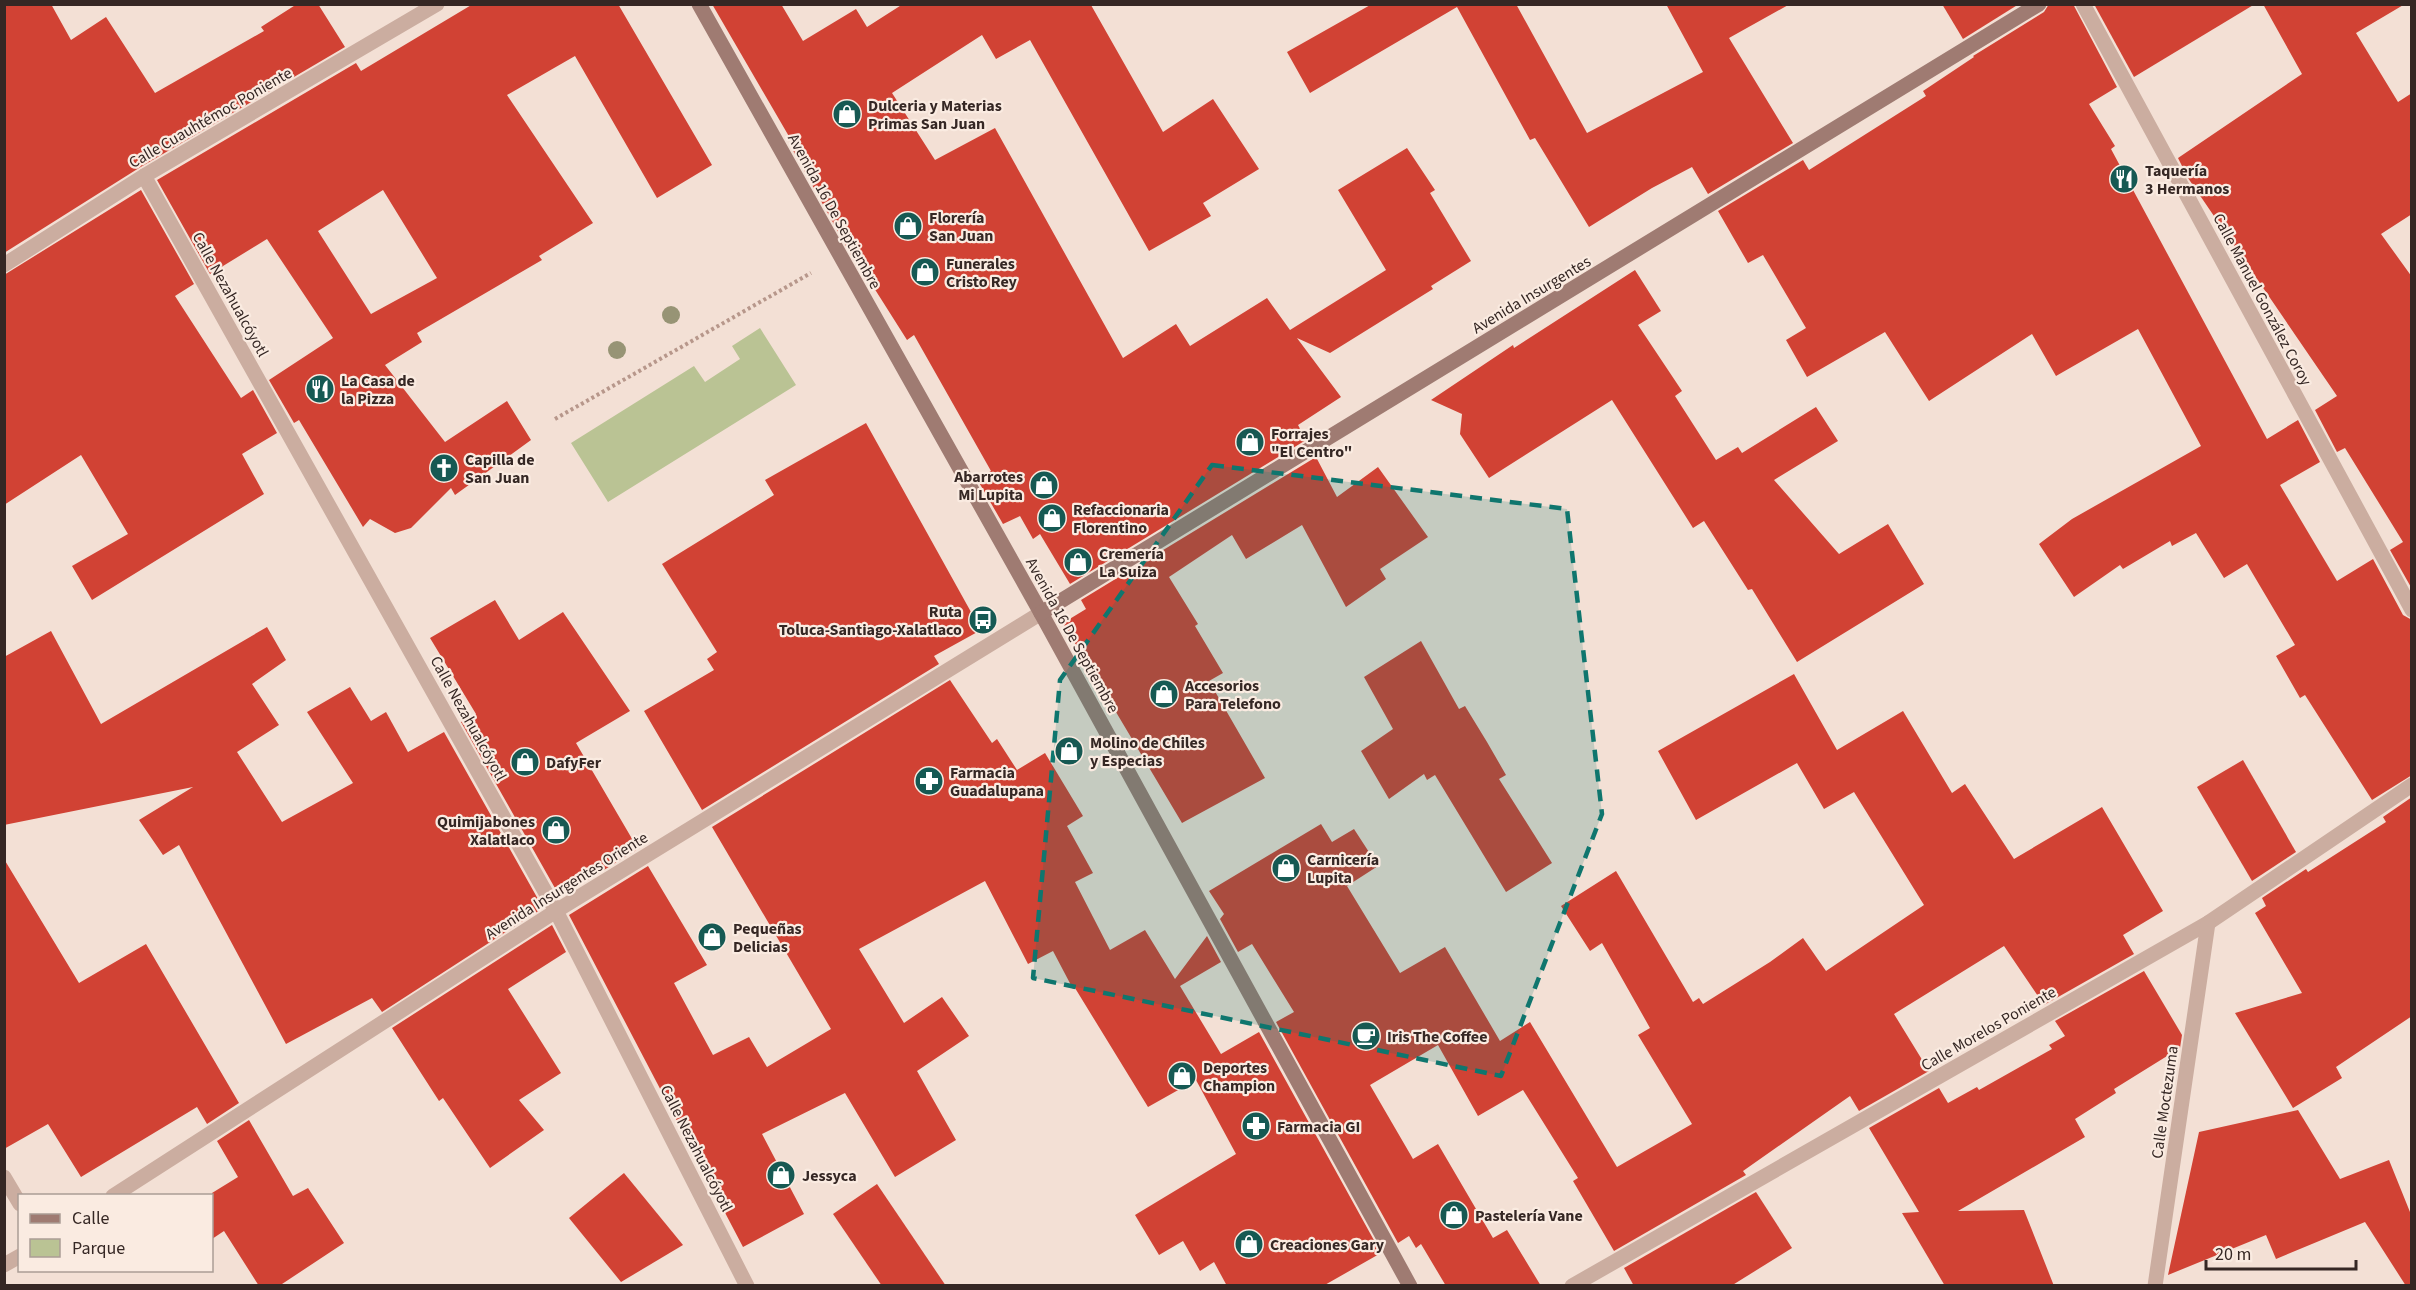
<svg xmlns="http://www.w3.org/2000/svg" width="2416" height="1290" viewBox="0 0 2416 1290" font-family="'Source Sans 3',sans-serif">
<style>
.green{fill:#bac394}
.building{fill:#d14234;fill-rule:evenodd}
.lines{fill:none;stroke-linecap:round;stroke-linejoin:round}
.path{stroke:#b7978b;stroke-width:4;stroke-dasharray:3 3;stroke-linecap:butt}
.minor{stroke:#cbada0;stroke-width:15}
.secondary{stroke:#9f7b72;stroke-width:15}
.tree{fill:#979475}
.marked{fill:#0f766e;fill-opacity:0.2;stroke:#0f766e;stroke-width:4.5;stroke-dasharray:12 8;stroke-linejoin:round}
.labels{text-anchor:middle;stroke-width:4.5;stroke-linejoin:round;paint-order:stroke}
.poi-label{font-size:16px;font-weight:bold;fill:#352724;stroke:#faebe1;text-anchor:start}
.street-label{font-size:16px;fill:#352724;stroke:#faebe1}
</style>
<rect width="100%" height="100%" fill="#f3e0d5"/>
<polygon class="green" points="760,328 796,385 608,502 571,443 694,366 705,382 740,359 732,346"/>
<g class="building">
<polygon points="4,4 51,4 71,40 106,17 155,93 264,31 261,27 297,4 318,4 345,47 139,168 4,253"/>
<path d="M473 4H618L712 165 657 198 575 56 507 95 593 223 539 256 542 260 417 333 422 342 385 365 445 442 507 401 531 440 455 495 451 488 411 528 395 533 370 519 363 527 299 420 294 423 269 380 333 338 267 239 210 274 157 180 356 63 361 71ZM383 190 437 278 371 314 318 231Z"/>
<polygon points="712,4 781,4 803,41 856,9 867,27 903,4 1093,4 1091,5 1163,132 1213,99 1259,169 1203,203 1211,216 1149,251 1030,40 996,59 982,35 892,93 935,160 995,128 1123,358 1176,324 1190,346 1267,298 1290,330 1386,270 1338,190 1407,148 1435,190 1430,193 1471,261 1431,286 1433,289 1330,353 1297,338 1341,397 1298,425 1306,440 1070,584 1040,534 1033,539 1020,516 1003,524 977,479 991,471 914,335 907,340 869,280 866,282 791,147 794,145"/>
<polygon points="1372,4 1516,4 1587,133 1703,72 1666,4 1790,4 1729,38 1793,143 1708,194 1692,167 1652,188 1589,227 1535,138 1530,140 1457,7 1310,93 1287,52"/>
<polygon points="1942,4 2019,4 1963,39"/>
<polygon points="2049,4 2073,4 2117,87 2089,104 2115,146 2111,149 2267,439 2298,420 2320,462 2280,485 2337,581 2373,559 2403,615 2412,620 2412,775 2372,800 2305,695 2300,698 2276,656 2295,645 2247,564 2224,578 2196,533 2172,546 2170,541 2123,569 2120,565 2074,597 2039,544 2072,519 2201,446 2138,329 2056,376 2032,334 1929,401 1885,332 1807,377 1786,340 1806,328 1763,255 1748,263 1718,211 1803,160 1809,170 1926,96 1923,91 1974,57 1973,56 2044,12"/>
<polygon points="2094,4 2255,4 2134,77"/>
<polygon points="2263,4 2405,4 2356,33 2398,102 2412,93 2412,214 2381,234 2412,277 2412,589 2390,550 2403,542 2345,448 2337,452 2315,410 2337,396 2188,178 2178,158 2302,74"/>
<polygon points="141,190 194,284 175,296 241,398 253,390 277,433 242,454 264,494 92,600 72,566 128,534 81,455 4,505 4,275"/>
<polygon points="1635,270 1661,311 1638,325 1682,391 1675,396 1716,460 1738,447 1742,453 1816,407 1838,441 1774,480 1839,554 1888,524 1924,584 1797,662 1752,589 1748,590 1704,521 1693,528 1612,400 1489,478 1460,434 1462,414 1431,400 1513,345 1514,348"/>
<polygon points="866,423 981,630 934,656 939,664 702,810 644,711 714,670 707,659 717,652 662,564 774,495 765,480"/>
<polygon points="1316,457 1337,497 1378,467 1428,537 1380,569 1386,579 1346,607 1302,525 1246,559 1232,535 1169,577 1198,624 1195,626 1223,673 1209,681 1265,778 1182,823 1063,623 1086,609 1081,600"/>
<polygon points="495,600 519,640 563,612 630,711 576,743 638,849 560,897 461,722 476,714 430,638"/>
<polygon points="267,627 286,660 252,684 279,725 237,752 282,822 353,783 307,712 350,687 371,721 386,712 408,752 444,732 543,908 382,1012 372,998 286,1044 179,845 163,855 139,820 193,787 4,825 4,657 51,631 101,724"/>
<polygon points="1421,641 1459,709 1465,706 1487,742 1506,775 1499,779 1552,863 1506,892 1435,775 1427,780 1424,774 1389,799 1361,751 1393,729 1364,677"/>
<polygon points="1794,674 1837,750 1903,711 1952,793 1965,784 2014,859 2102,807 2163,911 2123,935 2134,954 2044,1005 2004,946 1894,1014 1929,1071 1859,1111 1850,1096 1743,1171 1746,1175 1614,1251 1573,1181 1578,1178 1523,1090 1478,1116 1438,1045 1370,1085 1413,1159 1438,1144 1493,1238 1507,1230 1541,1286 1446,1286 1421,1244 1416,1248 1409,1236 1398,1243 1276,1022 1294,1012 1252,944 1238,952 1220,919 1224,914 1209,891 1321,824 1332,842 1354,829 1378,866 1347,886 1400,973 1445,947 1500,1041 1530,1022 1617,1167 1692,1124 1638,1035 1650,1028 1602,943 1590,951 1561,906 1616,871 1693,1002 1699,998 1703,1004 1770,962 1803,938 1826,971 1924,905 1854,792 1824,809 1797,763 1696,820 1658,751"/>
<polygon points="950,680 992,743 997,739 1017,770 1045,753 1083,816 1067,826 1093,873 1075,882 1110,950 1145,930 1175,979 1207,936 1221,962 1180,986 1221,1054 1259,1032 1381,1253 1323,1286 1227,1286 1214,1262 1200,1271 1183,1241 1159,1255 1135,1215 1236,1154 1196,1080 1148,1107 1075,988 1073,989 1053,951 1028,964 985,881 859,949 904,1023 942,997 969,1036 917,1071 956,1140 895,1177 845,1093 762,1134 804,1214 743,1247 569,915 648,866 707,965 674,983 713,1055 749,1037 767,1067 831,1029 712,827"/>
<polygon points="2243,760 2296,852 2252,881 2197,787"/>
<polygon points="2412,797 2412,1016 2336,1067 2342,1078 2293,1108 2235,1013 2302,993 2255,913 2266,906 2262,898 2306,869 2308,872 2386,822 2383,817"/>
<polygon points="4,859 79,983 146,944 239,1103 207,1124 197,1107 81,1177 48,1124 4,1149"/>
<polygon points="552,925 566,952 508,989 561,1073 519,1100 544,1130 490,1168 443,1098 439,1101 392,1028"/>
<polygon points="2144,971 2182,1035 2180,1048 2114,1089 2116,1093 2075,1119 2085,1137 1958,1211 2024,1210 2054,1286 1945,1286 1902,1213 1919,1212 1869,1128 1939,1088 1948,1103 1977,1087 1979,1090 2052,1049 2049,1045 2065,1036 2055,1021"/>
<polygon points="2298,1110 2340,1179 2389,1160 2412,1217 2412,1286 2406,1286 2365,1222 2276,1259 2266,1235 2168,1275 2199,1132"/>
<polygon points="249,1120 293,1196 308,1188 344,1243 279,1286 259,1286 224,1231 212,1239 212,1193 238,1177 217,1141"/>
<polygon points="624,1173 683,1245 621,1282 569,1218"/>
<polygon points="877,1184 946,1286 882,1286 833,1214"/>
<polygon points="1756,1192 1792,1248 1731,1286 1634,1286 1624,1268"/>
</g>
<g class="lines">
<polyline class="path" points="555,419 811,273"/>
<g class="minor">
<polyline points="2083,4 2412,610"/>
<polyline points="144,176 556,911 747,1286"/>
<polyline points="4,265 144,176 437,4"/>
<polyline points="4,1177 20,1204"/>
<polyline points="113,1196 556,911 1041,613"/>
<polyline points="4,1265 20,1256"/>
<polyline points="1572,1286 2208,923 2412,785"/>
<polyline points="2155,1286 2208,923"/>
</g>
<g class="secondary">
<polyline points="699,4 1041,613 1410,1286"/>
<polyline points="1041,613 2039,4"/>
</g>
</g>
<g class="tree">
<circle cx="671" cy="315" r="9"/>
<circle cx="617" cy="350" r="9"/>
</g>
<path class="marked" d="M1212 465 1567 509 1602 814 1501 1076 1033 978 1060 680Z"/>
<defs>
<g id="shop-disc" transform="scale(1.5)"><circle r="9.5" fill="#165953" stroke="#faebe1"/><path d="M-5-2.5h2.3a2.7 3.5 0 0 1 5.4 0H5L5.5 6h-11ZM-1.5-2.5h3a1.5 2.3 0 0 0-3 0Z" fill="#fff"/></g>
<g id="restaurant-disc" transform="scale(1.5)"><circle r="9.5" fill="#165953" stroke="#faebe1"/><path d="M-5-6h1v4h1v-4h1v4h1v-4h1v5L-1.5 .5V6h-2V.5L-5-1ZM5-6V6H3V1.5H1.5Q1.5-4 5-6Z" fill="#fff"/></g>
<g id="church-disc" transform="scale(1.5)"><circle r="9.5" fill="#165953" stroke="#faebe1"/><path d="M-1.2-6h2.4v3.5h3.3v2.4h-3.3V6h-2.4V-.1h-3.3v-2.4h3.3Z" fill="#fff"/></g>
<g id="bus-disc" transform="scale(1.5)"><circle r="9.5" fill="#165953" stroke="#faebe1"/><path d="M-5-6H5V4H4V6H2V4H-2V6H-4V4H-5ZM-3.5-4V0h7V-4ZM-3.5 1.2v1.5H-2V1.2ZM2 1.2v1.5H3.5V1.2Z" fill="#fff"/></g>
<g id="pharmacy-disc" transform="scale(1.5)"><circle r="9.5" fill="#165953" stroke="#faebe1"/><path d="M-2-6h4v4h4v4h-4v4h-4v-4h-4v-4h4Z" fill="#fff"/></g>
<g id="cafe-disc" transform="scale(1.5)"><circle r="9.5" fill="#165953" stroke="#faebe1"/><path d="M-5.5-4.5H6V0H3Q3 3.5 0 3.5H-2.5Q-5.5 3.5-5.5 0ZM3-3.2v2h1.7v-2ZM-6 4.5H4V6H-6Z" fill="#fff"/></g>
</defs>
<g fill-rule="evenodd">
<use href="#shop-disc" x="847" y="114"/>
<use href="#restaurant-disc" x="2124" y="179"/>
<use href="#shop-disc" x="908" y="226"/>
<use href="#shop-disc" x="925" y="272"/>
<use href="#restaurant-disc" x="320" y="389"/>
<use href="#shop-disc" x="1250" y="442"/>
<use href="#church-disc" x="444" y="468"/>
<use href="#shop-disc" x="1044" y="485"/>
<use href="#shop-disc" x="1052" y="518"/>
<use href="#shop-disc" x="1078" y="562"/>
<use href="#bus-disc" x="983" y="620"/>
<use href="#shop-disc" x="1164" y="694"/>
<use href="#shop-disc" x="1069" y="751"/>
<use href="#shop-disc" x="525" y="762"/>
<use href="#pharmacy-disc" x="929" y="781"/>
<use href="#shop-disc" x="556" y="830"/>
<use href="#shop-disc" x="1286" y="868"/>
<use href="#shop-disc" x="712" y="937"/>
<use href="#cafe-disc" x="1366" y="1036"/>
<use href="#shop-disc" x="1182" y="1076"/>
<use href="#pharmacy-disc" x="1256" y="1126"/>
<use href="#shop-disc" x="781" y="1175"/>
<use href="#shop-disc" x="1454" y="1215"/>
<use href="#shop-disc" x="1249" y="1244"/>
</g>
<g class="labels">
<g class="poi-label">
<text x="868" y="111">Dulceria y Materias<tspan x="868" dy="18">Primas San Juan</tspan></text>
<text x="2145" y="176">Taquería<tspan x="2145" dy="18">3 Hermanos</tspan></text>
<text x="929" y="223">Florería<tspan x="929" dy="18">San Juan</tspan></text>
<text x="946" y="269">Funerales<tspan x="946" dy="18">Cristo Rey</tspan></text>
<text x="341" y="386">La Casa de<tspan x="341" dy="18">la Pizza</tspan></text>
<text x="1271" y="439">Forrajes<tspan x="1271" dy="18">"El Centro"</tspan></text>
<text x="465" y="465">Capilla de<tspan x="465" dy="18">San Juan</tspan></text>
<text x="1023" y="482" text-anchor="end">Abarrotes<tspan x="1023" dy="18">Mi Lupita</tspan></text>
<text x="1073" y="515">Refaccionaria<tspan x="1073" dy="18">Florentino</tspan></text>
<text x="1099" y="559">Cremería<tspan x="1099" dy="18">La Suiza</tspan></text>
<text x="962" y="617" text-anchor="end">Ruta<tspan x="962" dy="18">Toluca-Santiago-Xalatlaco</tspan></text>
<text x="1185" y="691">Accesorios<tspan x="1185" dy="18">Para Telefono</tspan></text>
<text x="1090" y="748">Molino de Chiles<tspan x="1090" dy="18">y Especias</tspan></text>
<text x="546" y="768">DafyFer</text>
<text x="950" y="778">Farmacia<tspan x="950" dy="18">Guadalupana</tspan></text>
<text x="535" y="827" text-anchor="end">Quimijabones<tspan x="535" dy="18">Xalatlaco</tspan></text>
<text x="1307" y="865">Carnicería<tspan x="1307" dy="18">Lupita</tspan></text>
<text x="733" y="934">Pequeñas<tspan x="733" dy="18">Delicias</tspan></text>
<text x="1387" y="1042">Iris The Coffee</text>
<text x="1203" y="1073">Deportes<tspan x="1203" dy="18">Champion</tspan></text>
<text x="1277" y="1132">Farmacia GI</text>
<text x="802" y="1181">Jessyca</text>
<text x="1475" y="1221">Pastelería Vane</text>
<text x="1270" y="1250">Creaciones Gary</text>
</g>
<g class="street-label">
<text transform="translate(210 117) rotate(-30)" y="6">Calle Cuauhtémoc Poniente</text>
<text transform="translate(835 211) rotate(61)" y="6">Avenida 16 De Septiembre</text>
<text transform="translate(231 294) rotate(61)" y="6">Calle Nezahualcóyotl</text>
<text transform="translate(1531 294) rotate(-31)" y="6">Avenida Insurgentes</text>
<text transform="translate(2263 299) rotate(62)" y="6">Calle Manuel González Coroy</text>
<text transform="translate(1073 635) rotate(61)" y="6">Avenida 16 De Septiembre</text>
<text transform="translate(469 718) rotate(61)" y="6">Calle Nezahualcóyotl</text>
<text transform="translate(566 885) rotate(-32)" y="6">Avenida Insurgentes Oriente</text>
<text transform="translate(1988 1028) rotate(-30)" y="6">Calle Morelos Poniente</text>
<text transform="translate(2164 1102) rotate(-82)" y="6">Calle Moctezuma</text>
<text transform="translate(697 1148) rotate(63)" y="6">Calle Nezahualcóyotl</text>
</g>
</g>
<rect width="2416" height="1290" fill="none" stroke="#352724" stroke-width="12"/>
<rect x="18" y="1194" width="195" height="78" fill="#faebe1" stroke="#ab9d95" stroke-width="1.5"/>
<rect x="30" y="1214" width="30" height="9" fill="#9f7b72" stroke="#ab9d95" stroke-width="1.5"/>
<text x="72" y="1224" font-size="18" fill="#352724">Calle</text>
<rect x="30" y="1239" width="30" height="18" fill="#bac394" stroke="#ab9d95" stroke-width="1.5"/>
<text x="72" y="1254" font-size="18" fill="#352724">Parque</text>
<path d="M2206 1260v9h150v-9" fill="none" stroke="#352724" stroke-width="3"/>
<text x="2215" y="1260" font-size="18" fill="#352724" stroke="#faebe1" stroke-width="4.5" paint-order="stroke">20 m</text>
</svg>
